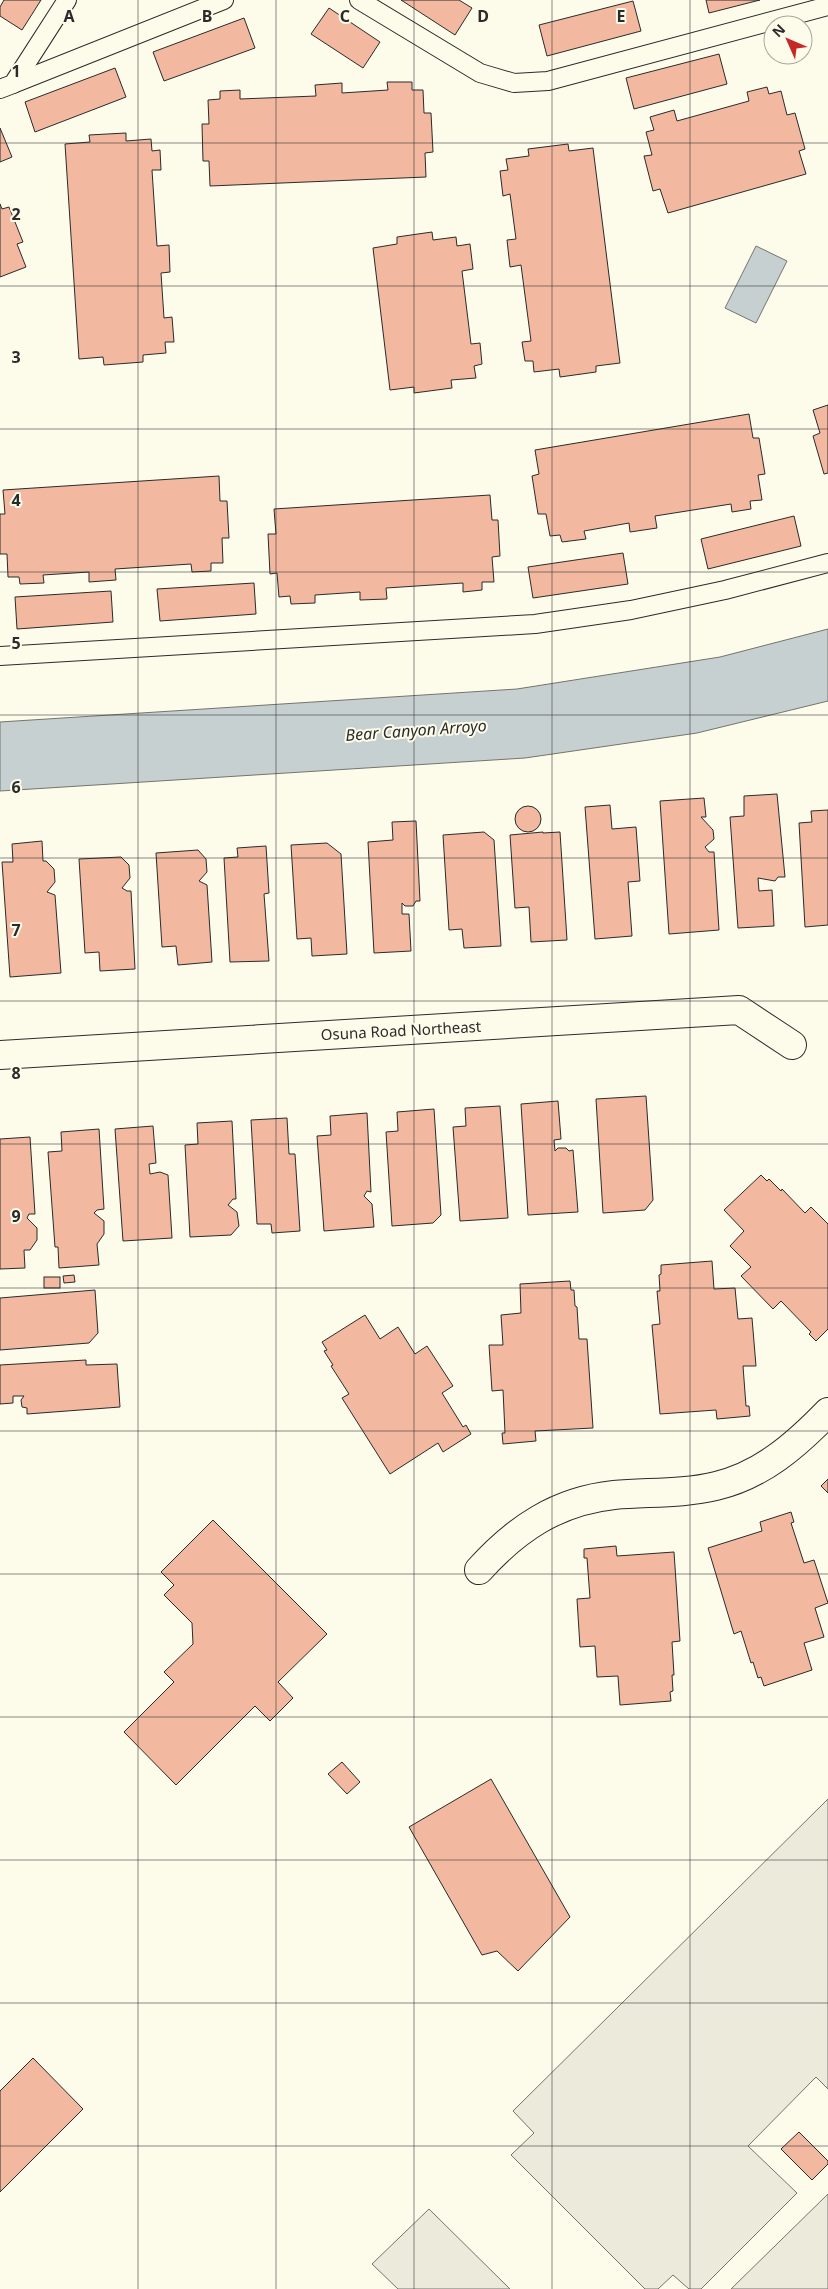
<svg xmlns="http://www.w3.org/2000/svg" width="828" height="2289" viewBox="0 0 828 2289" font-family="'Noto Sans',sans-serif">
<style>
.parking{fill:#eceadb;stroke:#74746e}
.water{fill:#c7d0d0;stroke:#74746e}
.building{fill:#f2b8a0;stroke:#2b2b2b}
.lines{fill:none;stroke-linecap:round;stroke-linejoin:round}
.lane-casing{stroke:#2b2b2b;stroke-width:20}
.street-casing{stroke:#2b2b2b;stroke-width:30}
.lane{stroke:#fdfbea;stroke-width:18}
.street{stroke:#fdfbea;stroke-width:28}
.grid{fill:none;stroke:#2b2b2b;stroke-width:1;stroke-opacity:0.55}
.labels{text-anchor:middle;stroke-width:4;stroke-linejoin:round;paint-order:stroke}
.street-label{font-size:15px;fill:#2b2b2b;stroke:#fdfbea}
.water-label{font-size:16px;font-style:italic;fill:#2b2b2b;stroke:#fdfbea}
.grid-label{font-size:16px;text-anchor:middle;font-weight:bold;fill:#2b2b2b;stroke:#fdfbea;stroke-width:4;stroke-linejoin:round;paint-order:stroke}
</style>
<rect width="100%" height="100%" fill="#fdfbea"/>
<g class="parking">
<polygon points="828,1799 828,2089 816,2077 748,2146 797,2193 701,2289 689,2289 673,2275 658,2289 645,2289 511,2155 534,2133 513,2111"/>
<polygon points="828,2194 828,2289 731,2289"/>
<polygon points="429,2209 510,2289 398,2289 372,2264"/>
</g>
<g class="water">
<polygon points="756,246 787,261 756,323 725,308"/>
<polygon points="828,629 828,701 697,733 525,758 0,791 0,722 517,689 720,657"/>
</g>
<g class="building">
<polygon points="4,0 41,0 22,30 0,16 0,7"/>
<polygon points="401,0 459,0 472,8 455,35"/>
<polygon points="706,0 760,0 709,13"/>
<polygon points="633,1 641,31 547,56 539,25"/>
<polygon points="329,8 380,42 363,68 311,34"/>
<polygon points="244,18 255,48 164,81 153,52"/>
<polygon points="719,54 727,84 634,109 626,78"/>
<polygon points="115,68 126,97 35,132 25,102"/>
<polygon points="387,82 412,82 412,90 423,90 424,113 431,113 433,152 425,153 426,177 210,186 209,161 203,161 202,124 209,124 208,100 220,99 220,91 240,90 240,99 316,96 315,85 342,83 342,93 388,90"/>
<polygon points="767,87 769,94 781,91 787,115 795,113 805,149 799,151 806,174 668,213 660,189 653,191 644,156 652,155 646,132 654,130 650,117 674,110 677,121 749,101 747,92"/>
<polygon points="0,128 12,157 0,162"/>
<polygon points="126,133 126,141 151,139 152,151 160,150 161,170 152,170 157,246 169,245 170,272 161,273 164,318 172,317 174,342 165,342 166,353 143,355 143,362 104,365 103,357 79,359 65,144 90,142 89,135"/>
<polygon points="568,144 569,151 593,148 620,363 596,366 596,372 560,377 559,369 534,372 533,361 525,361 522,342 531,341 521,265 510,267 507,240 516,239 510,194 503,196 500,171 508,170 506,159 529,156 528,149"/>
<polygon points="0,204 2,209 9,207 23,242 17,244 26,267 0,277"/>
<polygon points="432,232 433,240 456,237 457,246 470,244 473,269 462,271 471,344 480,343 482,364 474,366 476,378 451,380 452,388 414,393 414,387 390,390 373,248 397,244 397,237"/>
<polygon points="828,405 828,473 824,474 813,436 820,433 813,410"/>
<polygon points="749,414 753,438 759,438 765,474 758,475 762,500 750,501 751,509 732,512 731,504 655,516 657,528 630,532 629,523 584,531 586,539 562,542 560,535 550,536 546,514 538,514 532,476 539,474 535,450"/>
<polygon points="219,476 220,501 227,501 229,538 222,538 223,563 211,563 211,571 192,572 191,564 115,569 116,580 89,582 89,572 43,575 44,583 20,584 19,577 8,577 7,554 0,554 0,514 5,514 3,490"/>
<polygon points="490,495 492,520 498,520 500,556 492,557 494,582 482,582 482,590 463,592 463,583 386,588 387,599 360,600 360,592 315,595 315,603 291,604 290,596 279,597 277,573 270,574 268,534 276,534 274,509"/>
<polygon points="794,516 801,546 708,569 701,539"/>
<polygon points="623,553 628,584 533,598 528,567"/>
<polygon points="254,583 256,614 160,621 157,589"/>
<polygon points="111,591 113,622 17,629 15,597"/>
<polygon points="777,794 785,877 778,877 775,881 758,878 759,891 772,890 774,926 738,928 730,817 744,816 744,796"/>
<polygon points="704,798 706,817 701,817 713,830 714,839 705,847 709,852 714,852 719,930 669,934 660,801"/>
<polygon points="610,805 612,829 636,827 640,881 628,882 632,936 595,939 585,807"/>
<circle cx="528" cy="819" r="13"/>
<polygon points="828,810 828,925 805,927 799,823 812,822 811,811"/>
<polygon points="416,821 420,901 416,901 413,906 405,906 402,903 402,914 409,914 411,951 374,953 368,842 393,840 392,822"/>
<polygon points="484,832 494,840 501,946 464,948 462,929 449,930 443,835"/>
<polygon points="543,832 543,833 560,832 567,940 531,942 529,907 515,908 510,835"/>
<polygon points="42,841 43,861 46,861 54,869 55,882 47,892 55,895 61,973 10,977 2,862 13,862 12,844"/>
<polygon points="327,843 341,854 347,954 312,956 311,938 297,939 291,845"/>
<polygon points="266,846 269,893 264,894 269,961 230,962 224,858 238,857 237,848"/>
<polygon points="198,850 206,859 207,872 199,881 207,885 212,962 178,965 176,946 162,947 156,853"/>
<polygon points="121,857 129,865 130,878 122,888 127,891 131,891 135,969 100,971 99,952 85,953 79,859"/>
<polygon points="646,1096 653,1200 645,1210 603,1213 596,1099"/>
<polygon points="558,1101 561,1139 554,1140 555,1151 558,1148 566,1148 569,1151 573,1150 578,1212 528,1215 521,1104"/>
<polygon points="500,1106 508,1218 460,1221 453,1127 466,1126 465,1108"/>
<polygon points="434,1109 441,1215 433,1223 392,1226 386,1132 398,1131 397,1112"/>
<polygon points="367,1113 371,1192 367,1191 364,1196 372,1204 374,1227 324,1231 317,1136 331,1135 330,1116"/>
<polygon points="287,1118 289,1154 295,1154 300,1231 272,1233 271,1224 257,1224 251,1120"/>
<polygon points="232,1121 236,1199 233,1199 228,1205 237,1212 239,1226 231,1235 190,1237 185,1145 198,1144 197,1123"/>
<polygon points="153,1126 156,1163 149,1164 150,1174 160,1172 168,1175 172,1238 123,1241 115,1129"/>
<polygon points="99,1129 104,1209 97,1210 94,1213 104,1221 104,1234 97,1244 99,1265 59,1268 58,1247 55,1247 48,1152 62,1151 61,1132"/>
<polygon points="30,1137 35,1214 29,1214 27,1218 37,1228 37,1240 30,1250 24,1250 25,1268 0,1269 0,1139"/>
<polygon points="761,1175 767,1181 769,1179 781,1191 782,1189 805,1213 811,1207 828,1224 828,1329 816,1341 809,1334 811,1332 781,1301 773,1309 741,1276 751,1267 730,1246 744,1231 724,1210"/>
<polygon points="712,1261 714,1289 735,1288 738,1319 752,1318 756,1366 743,1366 746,1406 749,1406 750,1416 717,1419 716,1410 660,1414 652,1325 660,1324 657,1291 660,1291 659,1275 661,1274 661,1265"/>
<polygon points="74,1275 75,1282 64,1283 63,1276"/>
<rect x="44" y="1277" width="16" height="11"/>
<polygon points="570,1281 571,1290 574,1290 575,1306 577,1307 579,1339 587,1339 593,1428 535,1431 536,1441 503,1444 502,1433 505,1433 503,1390 492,1391 489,1345 503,1345 501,1315 521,1313 520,1284"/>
<polygon points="95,1290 98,1333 89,1343 0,1350 0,1298"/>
<polygon points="365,1315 380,1339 398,1327 415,1354 427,1346 453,1386 442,1393 463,1427 466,1425 471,1434 443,1452 438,1443 390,1474 342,1398 349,1394 331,1366 333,1365 324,1351 327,1350 322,1342"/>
<polygon points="86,1360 86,1365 117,1364 120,1407 27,1414 27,1408 22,1407 21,1400 24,1396 13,1396 13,1403 0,1404 0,1365"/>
<polygon points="828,1479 828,1493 821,1486"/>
<polygon points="791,1512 794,1522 791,1523 804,1563 814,1560 828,1603 815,1608 824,1637 804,1643 812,1670 764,1686 761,1677 758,1678 753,1662 751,1663 741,1631 734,1634 708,1548 762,1531 760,1522"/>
<polygon points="213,1520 327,1634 278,1682 293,1698 270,1721 255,1706 176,1785 124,1732 174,1682 164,1672 193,1644 192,1623 164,1595 174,1585 161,1572"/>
<polygon points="616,1546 617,1556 674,1552 680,1641 672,1642 674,1675 672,1675 673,1691 670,1692 671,1701 620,1705 618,1676 597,1677 595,1646 580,1647 577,1599 590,1598 587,1558 584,1558 584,1549"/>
<polygon points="342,1762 360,1782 347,1794 328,1774"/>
<polygon points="491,1779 570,1917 518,1971 497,1951 482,1955 409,1827"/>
<polygon points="33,2058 83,2109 0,2192 0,2091"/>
<polygon points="799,2132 828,2161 828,2164 812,2180 781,2149"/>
</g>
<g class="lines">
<g class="lane-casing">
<g id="lane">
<polyline points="359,0 480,73 514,83 548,81 828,6"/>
<polyline points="13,84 224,0"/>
<polyline points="0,89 13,84 67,0"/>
<polyline points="0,656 535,624 631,610 725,590 828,563"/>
</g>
</g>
<g class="street-casing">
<g id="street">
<polyline points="0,1055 739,1010 792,1045"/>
<path d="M479 1570C516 1529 557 1501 614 1495 648 1492 683 1494 716 1486 762 1475 796 1445 828 1412"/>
</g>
</g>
<use href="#lane" class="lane"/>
<use href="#street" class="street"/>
</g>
<path class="grid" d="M138 0V2289M276 0V2289M414 0V2289M552 0V2289M690 0V2289M0 143H828M0 286H828M0 429H828M0 572H828M0 715H828M0 858H828M0 1001H828M0 1144H828M0 1288H828M0 1431H828M0 1574H828M0 1717H828M0 1860H828M0 2003H828M0 2146H828"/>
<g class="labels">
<g class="street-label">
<text transform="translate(401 1031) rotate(-3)" y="5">Osuna Road Northeast</text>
</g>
<g class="water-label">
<text transform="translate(416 730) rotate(-4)" y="6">Bear Canyon Arroyo</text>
</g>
</g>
<g class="grid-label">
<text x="69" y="22">A</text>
<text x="207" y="22">B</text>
<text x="345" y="22">C</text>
<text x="483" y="22">D</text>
<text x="621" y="22">E</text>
<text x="16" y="77">1</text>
<text x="16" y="220">2</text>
<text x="16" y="363">3</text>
<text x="16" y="506">4</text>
<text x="16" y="649">5</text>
<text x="16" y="793">6</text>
<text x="16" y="936">7</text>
<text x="16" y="1079">8</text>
<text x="16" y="1222">9</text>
</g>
<g transform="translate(788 40) rotate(315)"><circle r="24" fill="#fdfbea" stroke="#a9a89e"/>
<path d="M0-4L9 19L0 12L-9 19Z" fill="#c62828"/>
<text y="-8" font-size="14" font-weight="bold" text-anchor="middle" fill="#2b2b2b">N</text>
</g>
</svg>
